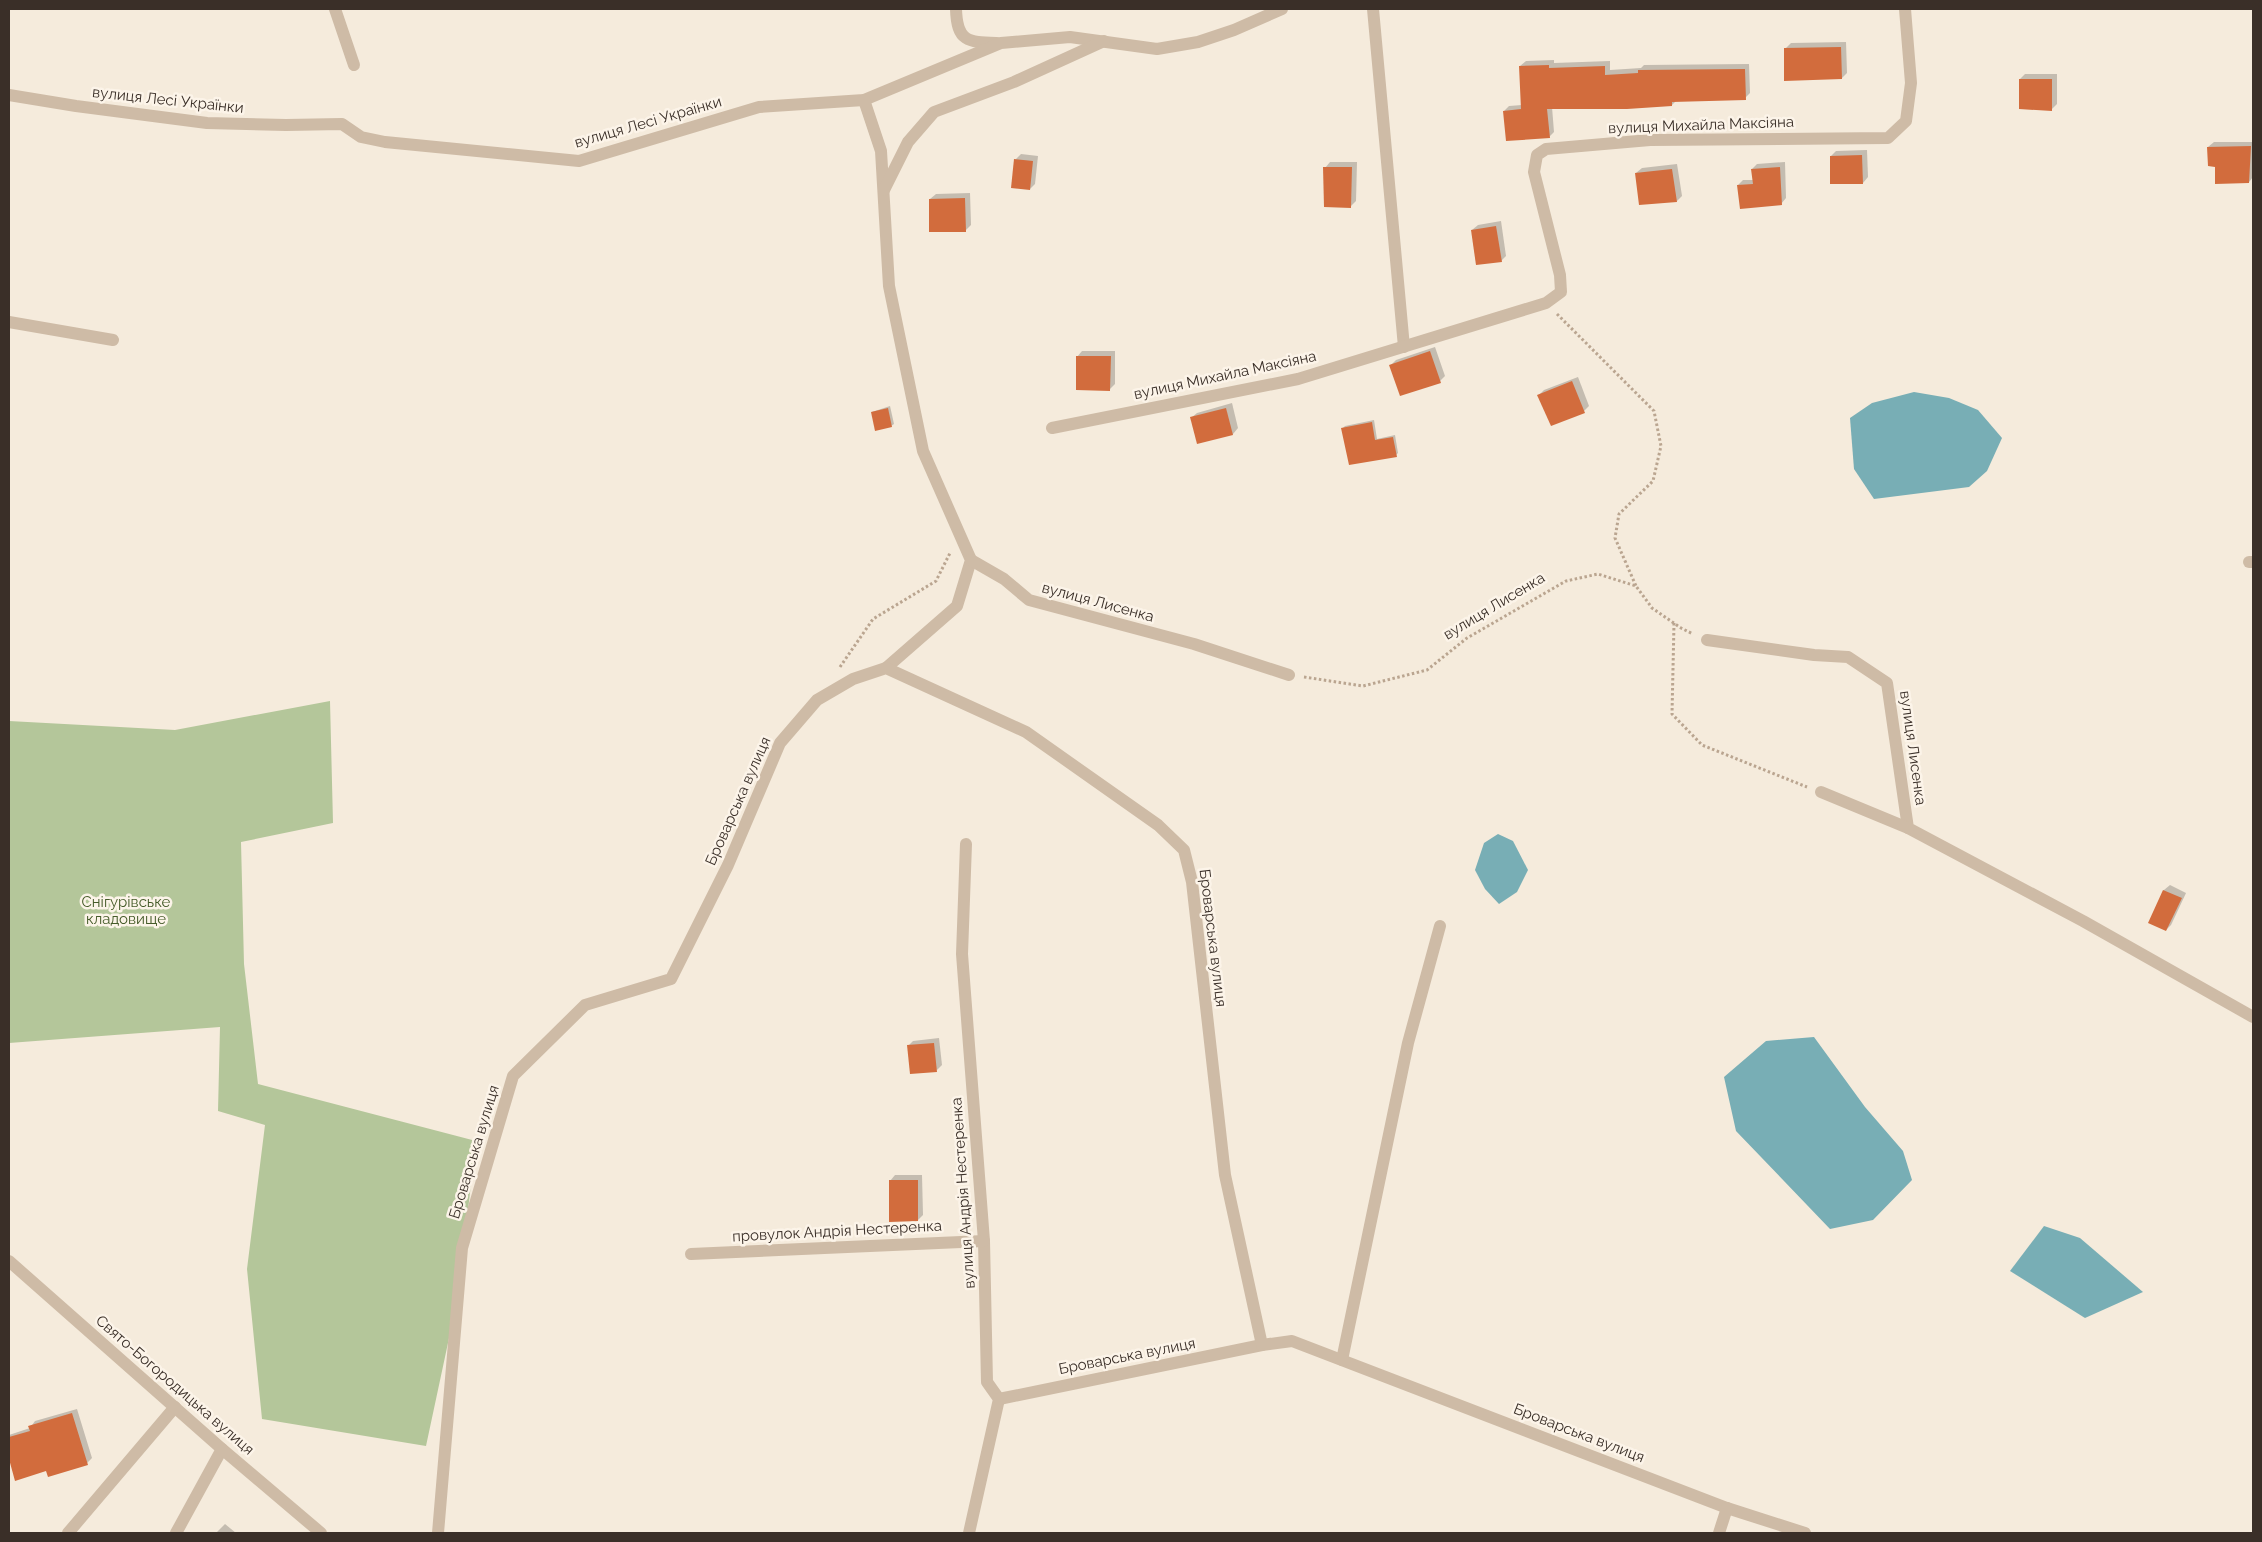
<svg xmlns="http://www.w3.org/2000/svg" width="2262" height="1542" viewBox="0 0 2262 1542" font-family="Raleway,sans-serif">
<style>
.green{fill:#b4c69a}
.water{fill:#78aeb5}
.shadow{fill:#0003}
.building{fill:#d26c3d}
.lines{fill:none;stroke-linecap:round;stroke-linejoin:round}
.path{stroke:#baa590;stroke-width:3;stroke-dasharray:2.5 2.5;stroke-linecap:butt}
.minor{stroke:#cebba6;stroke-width:12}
.tertiary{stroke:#cebba6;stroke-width:12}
.labels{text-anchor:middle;stroke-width:5;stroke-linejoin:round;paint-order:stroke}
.street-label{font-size:15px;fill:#3a2f28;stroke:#fcf4e9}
.park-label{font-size:15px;fill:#455b29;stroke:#fcf4e9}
</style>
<rect width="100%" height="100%" fill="#f5ebdc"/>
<polygon class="green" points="330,701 333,823 241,842 244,964 258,1084 476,1141 458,1296 426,1446 262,1419 247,1269 265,1125 218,1111 220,1027 9,1043 9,721 175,730"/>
<g class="water">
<polygon points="1914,392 1949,398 1978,410 2002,438 1987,471 1969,487 1874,499 1854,469 1850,418 1872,403"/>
<polygon points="1498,834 1513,841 1528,870 1517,892 1499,904 1485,889 1475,870 1484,843"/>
<polygon points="1814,1037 1865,1107 1903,1151 1912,1180 1873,1220 1830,1229 1736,1131 1724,1077 1766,1041"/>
<polygon points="2044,1226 2080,1238 2143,1292 2085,1318 2010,1271"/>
</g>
<g class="shadow">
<polygon points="1846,42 1847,73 1842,78 1786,48 1791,43"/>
<polygon points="1554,60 1554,63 1610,61 1610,70 1641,68 1644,65 1749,64 1750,93 1745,98 1676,101 1672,105 1552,107 1554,132 1549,137 1504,111 1509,106 1522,105 1520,66 1526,61"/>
<polygon points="2025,74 2057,74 2057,104 2052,109 2020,79"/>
<polygon points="2214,142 2253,142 2253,177 2249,182 2216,165 2208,147"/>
<polygon points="1867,150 1868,177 1863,183 1831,156 1836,151"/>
<polygon points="1021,154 1038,156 1035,184 1030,189 1015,160"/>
<polygon points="1330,162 1357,162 1356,201 1351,206 1325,168"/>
<polygon points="1785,162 1786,198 1781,204 1738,185 1743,180 1753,180 1752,169 1757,164"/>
<polygon points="1677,164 1682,196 1677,201 1636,173 1642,168"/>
<polygon points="970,193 971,225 965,231 930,199 936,194"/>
<polygon points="1501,221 1506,256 1501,261 1472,230 1478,225"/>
<polygon points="1435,347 1445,376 1440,381 1391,365 1396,360"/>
<polygon points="1082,351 1115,351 1115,384 1110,389 1077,357"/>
<polygon points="1578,377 1589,406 1584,411 1539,395 1544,390"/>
<polygon points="1232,403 1238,428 1233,434 1198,443 1191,418 1197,413"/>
<polygon points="890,406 894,424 891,426 872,412"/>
<polygon points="1374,420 1377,439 1395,435 1398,453 1396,455 1343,428 1345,426"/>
<polygon points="2170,885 2186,893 2171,925 2166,930 2150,922 2164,890"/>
<polygon points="939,1038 942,1065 937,1070 908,1046 913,1041"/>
<polygon points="895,1175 922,1175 923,1215 918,1220 890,1181"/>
<polygon points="77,1409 92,1458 87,1463 47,1470 16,1479 9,1455 9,1435 30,1428 35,1421"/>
<polygon points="225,1524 236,1533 216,1533"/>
</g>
<g class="building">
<polygon points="1841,47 1842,79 1784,81 1784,48"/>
<polygon points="1549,65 1549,68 1605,66 1605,75 1638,73 1638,70 1745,69 1746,100 1672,102 1672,106 1627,109 1547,109 1550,138 1506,141 1503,111 1521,109 1519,66"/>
<polygon points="2019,79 2052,79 2052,111 2019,109"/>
<polygon points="2251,146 2249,183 2215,184 2215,167 2208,166 2207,147"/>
<polygon points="1862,155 1863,184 1830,184 1830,156"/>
<polygon points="1014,159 1033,161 1030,190 1011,188"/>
<polygon points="1323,167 1352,167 1351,208 1324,207"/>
<polygon points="1780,167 1782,205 1740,209 1737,185 1753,184 1751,169"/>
<polygon points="1672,169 1677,202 1639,205 1635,173"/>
<polygon points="965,198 966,232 929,232 929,199"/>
<polygon points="1496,226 1502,262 1476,265 1471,230"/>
<polygon points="1430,351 1441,383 1400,396 1389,365"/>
<polygon points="1076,356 1111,356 1110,391 1076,390"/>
<polygon points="1572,381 1585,413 1551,426 1537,395"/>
<polygon points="888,408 892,427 875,431 871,412"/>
<polygon points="1226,408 1233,435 1197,444 1190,417"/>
<polygon points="1372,422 1375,440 1393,437 1397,457 1349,465 1341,428"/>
<polygon points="2163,890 2182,898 2166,931 2148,923"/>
<polygon points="934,1043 937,1072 910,1074 907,1045"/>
<polygon points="889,1180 918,1180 918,1221 889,1222"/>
<polygon points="72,1413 88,1465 48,1477 46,1471 15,1481 9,1459 9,1437 30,1431 28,1426"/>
</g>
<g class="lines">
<g class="path">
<polyline points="1557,314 1654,411 1661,446 1653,481 1619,514 1615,538 1636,586"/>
<polyline points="1674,623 1672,714 1702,745 1807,787"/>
<polyline points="840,667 873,619 936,581 950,553"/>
<polyline points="1304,677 1363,686 1427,670 1467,638 1566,581 1598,574 1636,586 1652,608 1681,628 1693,634"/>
</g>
<g class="minor">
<polyline points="335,9 354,65"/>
<path d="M956 9C957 42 968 42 997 43"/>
<polyline points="1373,9 1404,347"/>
<polyline points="9,95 76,106 207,123 286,125 342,124 361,137 385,142 579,161 759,107 864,100 1001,43 1070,37 1157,49 1198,42 1234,30 1282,9"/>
<polyline points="864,100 881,151 889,286 923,451 971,560 957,606 886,668"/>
<polyline points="884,190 908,142 934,112 1014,82 1104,41"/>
<polyline points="9,322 113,340"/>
<polyline points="1052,428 1298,379 1546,303 1561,292 1560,275 1534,172 1537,155 1546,149 1650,140 1888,138 1906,121 1911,83 1905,9"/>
<polyline points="971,560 1004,579 1029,600 1194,644 1289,675"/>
<polyline points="2249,562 2253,562"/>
<polyline points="1707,640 1814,655 1848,657 1887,683 1908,828 2083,921 2253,1017"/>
<polyline points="1821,792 1908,828"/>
<polyline points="966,844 962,954 984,1241 987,1382 999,1399 969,1533"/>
<polyline points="691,1254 984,1241"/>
<polyline points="1342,1360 1408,1043 1440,926"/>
<polyline points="999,1399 1262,1345"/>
<polyline points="68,1533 175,1407"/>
<polyline points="176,1533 222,1449"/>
<polyline points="438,1533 462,1248 513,1076 585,1005 671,979 728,865 780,743 817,700 853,679 886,668 1026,732 1158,825 1184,850 1192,882 1225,1175 1262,1345 1292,1341 1727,1508 1805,1533"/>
<polyline points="1719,1533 1727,1508"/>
</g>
<polyline class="tertiary" points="9,1261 222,1449 321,1533"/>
</g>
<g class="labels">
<g class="street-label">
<text transform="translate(168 100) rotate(6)" y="5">вулиця Лесі Українки</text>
<text transform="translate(648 122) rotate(-16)" y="5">вулиця Лесі Українки</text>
<text transform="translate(1701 125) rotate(-2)" y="5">вулиця Михайла Максіяна</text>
<text transform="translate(1225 375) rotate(-12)" y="5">вулиця Михайла Максіяна</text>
<text transform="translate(1098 602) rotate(15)" y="5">вулиця Лисенка</text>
<text transform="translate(1494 606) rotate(-31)" y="5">вулиця Лисенка</text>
<text transform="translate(1913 748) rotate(82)" y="5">вулиця Лисенка</text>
<text transform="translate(738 801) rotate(-66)" y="5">Броварська вулиця</text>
<text transform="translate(1213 938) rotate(83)" y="5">Броварська вулиця</text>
<text transform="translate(474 1152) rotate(-73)" y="5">Броварська вулиця</text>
<text transform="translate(963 1193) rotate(-94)" y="5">вулиця Андрія Нестеренка</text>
<text transform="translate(837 1231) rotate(-3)" y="5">провулок Андрія Нестеренка</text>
<text transform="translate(1127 1356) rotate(-11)" y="5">Броварська вулиця</text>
<text transform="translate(175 1385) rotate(41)" y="5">Свято-Богородицька вулиця</text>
<text transform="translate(1579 1433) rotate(21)" y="5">Броварська вулиця</text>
</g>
<g class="park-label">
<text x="126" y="907">Снігурівське<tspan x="126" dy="17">кладовище</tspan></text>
</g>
</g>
<rect width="2262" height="1542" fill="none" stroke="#3a2f28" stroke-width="20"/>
</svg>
